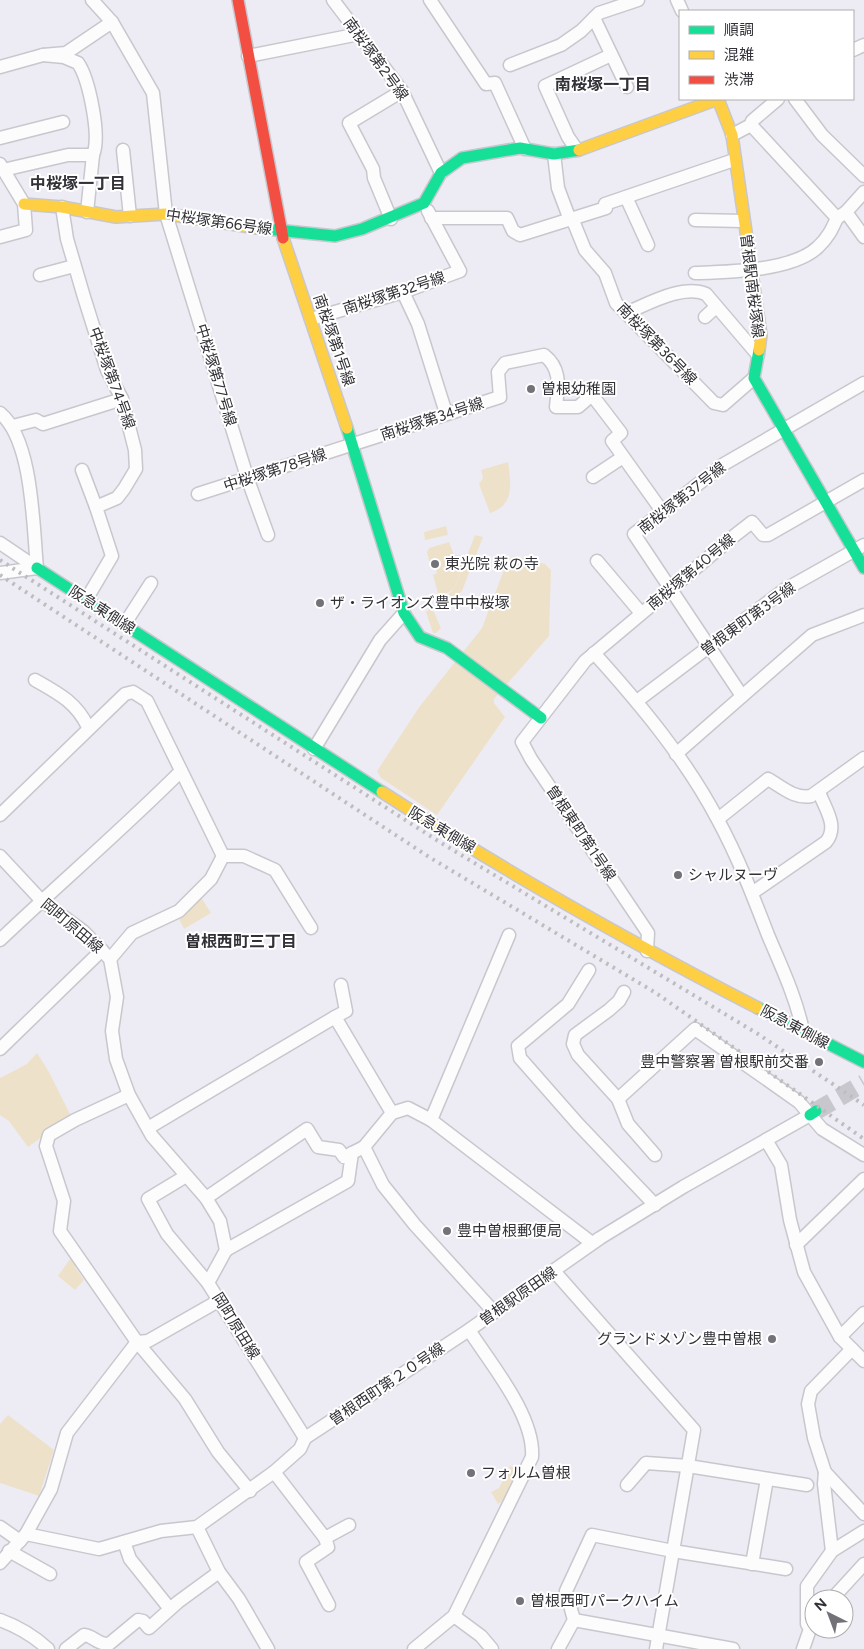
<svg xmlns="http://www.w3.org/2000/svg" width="864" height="1649" viewBox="0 0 864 1649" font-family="Figtree,'Noto Sans JP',sans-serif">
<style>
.green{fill:#ede2c9}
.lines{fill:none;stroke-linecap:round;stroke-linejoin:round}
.secondary-tunnel{stroke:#c8c7ce;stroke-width:18;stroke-dasharray:18 9;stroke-linecap:butt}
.street-casing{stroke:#c8c7cd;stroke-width:15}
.fast-casing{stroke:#c8c7cd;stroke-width:14}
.slow-casing{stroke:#c8c7cd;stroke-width:14}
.jam-casing{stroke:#c8c7cd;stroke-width:14}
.street{stroke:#fcfcfd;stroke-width:12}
.fast{stroke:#16e098;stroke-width:11}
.slow{stroke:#ffcf43;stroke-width:11}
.jam{stroke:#f24e42;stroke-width:11}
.rail{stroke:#bdbdbf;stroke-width:4;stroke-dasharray:2.5 5;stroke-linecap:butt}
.poi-dot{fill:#737279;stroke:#fff;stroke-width:2}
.labels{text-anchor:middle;stroke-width:4;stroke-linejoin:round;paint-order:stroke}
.street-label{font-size:15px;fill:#323137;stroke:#fff}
.poi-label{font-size:15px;fill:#323137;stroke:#fff;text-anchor:start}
.neighbourhood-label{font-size:16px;font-weight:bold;fill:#323137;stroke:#fff}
</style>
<rect width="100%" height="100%" fill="#edecf4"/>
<g class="green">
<path d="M508 462C511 483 515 505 490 513L479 484 483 478 481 470Z"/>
<polygon points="446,526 448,535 425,540 424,532"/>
<polygon points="475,535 483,537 462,591 449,603 445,597 454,589"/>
<polygon points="449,542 454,555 467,555 454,589 439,597 433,575 437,573 435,564 430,565 427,552 429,548"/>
<polygon points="514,556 545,564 551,570 549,636 494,699 494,703 505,717 437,815 381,778 377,771 420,706 482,628 508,559"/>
<polygon points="430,609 434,612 441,628 436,633 433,633 426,612"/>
<polygon points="200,896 211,913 184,929 179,919"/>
<polygon points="37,1053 49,1072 71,1116 28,1147 9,1121 0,1115 0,1078 27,1064"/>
<polygon points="70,1259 77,1264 75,1267 84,1280 75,1290 58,1276"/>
<polygon points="8,1415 54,1450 39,1496 0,1483 0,1424"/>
<polygon points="510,1466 521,1470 506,1499 498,1504 491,1492 499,1488"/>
</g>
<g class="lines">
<polyline class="secondary-tunnel" points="816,1111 864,1083"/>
<g class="street-casing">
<g id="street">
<polyline points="92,0 112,22 153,93 166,214 248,480 268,535"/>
<polyline points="333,0 402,91 441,173"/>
<polyline points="430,0 486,84 495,83 525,149"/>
<polyline points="677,0 682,11"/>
<polyline points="594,18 627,87"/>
<polyline points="853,50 864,45"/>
<path d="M43 55 64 57 78 63C89 79 101 136 93 155L87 212"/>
<polyline points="248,56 359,34"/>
<polyline points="510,65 561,45 581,31 599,13 638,0"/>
<polyline points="0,67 43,55 66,53 112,22"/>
<polyline points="795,99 822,135 864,176"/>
<polyline points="751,125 752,121 778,99"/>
<polyline points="732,135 751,125 837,218 846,212"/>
<polyline points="0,138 63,122"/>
<polyline points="123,150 130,216"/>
<polyline points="577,150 568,137 545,86 611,55"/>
<polyline points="554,154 558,188 570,220 574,223 585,250 605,273 616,303 714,403 723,405 754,378"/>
<polyline points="0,164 24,204 26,230 0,237"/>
<polyline points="3,170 68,155 93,155"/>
<polyline points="864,192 846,212 864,237"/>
<polyline points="626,197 648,245"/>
<polyline points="62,207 67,239 84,297 107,370 122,399 135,450 136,469 124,489 117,498 96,507 112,556 86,600"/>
<polyline points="431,218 507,218 513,231 520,235 606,208 605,204 734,160"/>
<polyline points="391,219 374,178 373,169 349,123 402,91"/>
<polyline points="695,220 743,221"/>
<path d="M695 273C728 272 793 271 818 247 828 238 832 229 837 218"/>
<polyline points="40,275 74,266"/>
<polyline points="403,292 418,324 446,413"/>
<path d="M626 313C648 304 682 284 706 294L758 355"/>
<polyline points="705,317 716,307"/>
<polyline points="311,319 403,292 460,271 428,211"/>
<path d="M0 413C33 440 33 527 37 568"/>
<polyline points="13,426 36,420 43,424 122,399"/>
<polyline points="82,470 96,507"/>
<polyline points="593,477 623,457"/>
<path d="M198 494 500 397 498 372 505 363 544 355C562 369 558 387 556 407H578L592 395 621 433 612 441 662 511"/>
<polyline points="0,543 37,568"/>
<polyline points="597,561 641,613"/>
<polyline points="0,573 37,568"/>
<polyline points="124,625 151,583"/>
<path d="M594 653C640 704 686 759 718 820 738 857 753 896 768 935 781 966 796 997 803 1031"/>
<path d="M35 680C58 693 76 702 88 727"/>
<polyline points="742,696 634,534 724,464 864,383"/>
<polyline points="637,701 784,590 864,545"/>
<polyline points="314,749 380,640 404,613"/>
<polyline points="676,754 812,635 864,615"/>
<polyline points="0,815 125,694 133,692 147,701 223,856 211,879 179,911 132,933 110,959"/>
<path d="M718 819 768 779C782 787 794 799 811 796L864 758"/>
<polyline points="0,856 41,900 83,931 110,959 117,997 112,1031 116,1059 129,1095 152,1136 206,1198 220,1221 226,1250 208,1283"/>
<polyline points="223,856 244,856 275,870 311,928"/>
<path d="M752 893 826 842C839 826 825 809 819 792"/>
<polyline points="509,935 431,1120 592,1243"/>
<path d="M0 940C60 883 123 829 181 771"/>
<polyline points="647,951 648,933 531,759 522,742 585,661 734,536 752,522 763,535 768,535 864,480"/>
<polyline points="589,970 568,1004 518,1046 520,1058 578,1124 655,1205"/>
<polyline points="624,992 619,1001 609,1010 575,1035 573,1044 578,1055 618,1099 628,1124 655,1155"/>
<polyline points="335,1017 346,1011 341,985"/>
<polyline points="0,1049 102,950"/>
<polyline points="129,1095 75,1120 49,1135 46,1146 64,1201 60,1231 137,1342 185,1399 218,1452 250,1491"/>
<polyline points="618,1099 695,1029 799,1102 822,1129 864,1155"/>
<polyline points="431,1120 408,1108 392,1113 364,1147 383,1185 415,1225 494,1312"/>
<polyline points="148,1128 335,1017 392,1113"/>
<polyline points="766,1140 781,1165 790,1220 804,1272 840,1337 864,1361"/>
<polyline points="186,1176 148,1199 167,1234 208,1283 305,1438"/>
<polyline points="206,1198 307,1129 318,1147 339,1150 344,1157 364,1147"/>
<polyline points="796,1245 864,1179"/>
<polyline points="226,1250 348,1181 352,1153"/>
<polyline points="554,1271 694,1430 656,1649"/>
<polyline points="840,1337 864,1313"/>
<polyline points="852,1349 811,1391 808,1404 814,1438 825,1472 864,1514"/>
<polyline points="305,1438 469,1330 600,1238 683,1187 810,1115"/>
<polyline points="274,1472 325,1538 349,1525"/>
<polyline points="825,1472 824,1484 832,1551"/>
<polyline points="627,1485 646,1463 688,1466 807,1485"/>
<polyline points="0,1527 20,1541"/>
<polyline points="197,1527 219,1572 239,1599 268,1649"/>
<polyline points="26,1534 99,1549 161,1531 197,1527 274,1472 300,1449 305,1438"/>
<polyline points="325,1538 328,1547 306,1562 329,1605"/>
<polyline points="124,1542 130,1559 170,1609"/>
<polyline points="9,1551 50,1574"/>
<polyline points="0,1563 26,1534 51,1489 67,1433 137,1342 148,1341 220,1300"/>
<polyline points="752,1564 767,1479"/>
<polyline points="832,1599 864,1564"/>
<polyline points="454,1616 481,1636 492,1649"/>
<path d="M0 1620C19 1627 33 1635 48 1649"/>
<polyline points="574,1620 733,1649"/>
<path d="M66 1649 84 1635C94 1636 98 1645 109 1644L138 1620 143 1621 149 1628 178 1602 219 1572"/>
<path d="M414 1649 454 1616 532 1457C535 1416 490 1363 469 1330"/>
<polyline points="558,1649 574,1620 566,1591 592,1535 673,1551 786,1569"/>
<polyline points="803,1649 810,1629 807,1624 807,1586 832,1551 864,1531"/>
</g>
</g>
<g class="fast-casing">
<g id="fast">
<polyline points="257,228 335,236 362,229 424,203 441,173 462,158 520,148 554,154 579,150"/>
<polyline points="759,350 754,378 864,568"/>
<polyline points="347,428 404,613 420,637 447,648 541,718"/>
<polyline points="37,568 382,792"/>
<polyline points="758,1008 864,1062"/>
<polyline points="810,1115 816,1111"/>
</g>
</g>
<g class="slow-casing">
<g id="slow">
<polyline points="579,150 718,99 732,135 761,335 759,350"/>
<polyline points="24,204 62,207 116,217 166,214 257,228"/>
<polyline points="283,238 347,428"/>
<path d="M382 792C504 871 630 942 758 1008"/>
</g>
</g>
<g class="jam-casing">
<polyline id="jam" points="238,0 283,238"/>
</g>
<use href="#street" class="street"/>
<use href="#fast" class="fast"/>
<use href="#slow" class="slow"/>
<use href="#jam" class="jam"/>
<g class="rail">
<polyline points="0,560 438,841 758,1034 864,1105"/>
<polyline points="0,575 429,857 656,993 864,1139"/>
</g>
</g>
<g class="poi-dot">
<circle cx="531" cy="389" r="5"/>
<circle cx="435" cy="564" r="5"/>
<circle cx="320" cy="603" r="5"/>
<circle cx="678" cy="875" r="5"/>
<circle cx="819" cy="1062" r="5"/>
<circle cx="447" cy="1231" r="5"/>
<circle cx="772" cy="1339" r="5"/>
<circle cx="471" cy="1473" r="5"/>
<circle cx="520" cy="1601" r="5"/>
</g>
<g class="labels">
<g class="street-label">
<text transform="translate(376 59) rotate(54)" y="5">南桜塚第2号線</text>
<text transform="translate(219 222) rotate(8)" y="5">中桜塚第66号線</text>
<text transform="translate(752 286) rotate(83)" y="5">曽根駅南桜塚線</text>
<text transform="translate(394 293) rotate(-18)" y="5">南桜塚第32号線</text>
<text transform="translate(334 340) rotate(71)" y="5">南桜塚第1号線</text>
<text transform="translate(657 344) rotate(46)" y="5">南桜塚第36号線</text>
<text transform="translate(216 375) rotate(73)" y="5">中桜塚第77号線</text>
<text transform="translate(112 378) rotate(70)" y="5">中桜塚第74号線</text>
<text transform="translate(432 419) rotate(-18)" y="5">南桜塚第34号線</text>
<text transform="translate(275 470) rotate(-18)" y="5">中桜塚第78号線</text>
<text transform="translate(682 498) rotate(-38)" y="5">南桜塚第37号線</text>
<text transform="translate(691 572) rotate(-40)" y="5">南桜塚第40号線</text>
<text transform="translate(102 610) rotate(33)" y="5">阪急東側線</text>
<text transform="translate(748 619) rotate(-36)" y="5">曽根東町第3号線</text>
<text transform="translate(442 830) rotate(31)" y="5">阪急東側線</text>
<text transform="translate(581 833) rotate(56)" y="5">曽根東町第1号線</text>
<text transform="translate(72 926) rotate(40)" y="5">岡町原田線</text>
<text transform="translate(795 1027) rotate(28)" y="5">阪急東側線</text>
<text transform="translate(518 1296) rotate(-35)" y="5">曽根駅原田線</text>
<text transform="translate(236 1326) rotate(58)" y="5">岡町原田線</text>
<text transform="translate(387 1384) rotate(-34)" y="5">曽根西町第２０号線</text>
</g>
<g class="poi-label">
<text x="541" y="394">曽根幼稚園</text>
<text x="445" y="569">東光院 萩の寺</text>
<text x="330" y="608">ザ・ライオンズ豊中中桜塚</text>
<text x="688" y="880">シャルヌーヴ</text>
<text x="809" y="1067" text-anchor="end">豊中警察署 曽根駅前交番</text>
<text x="457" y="1236">豊中曽根郵便局</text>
<text x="762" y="1344" text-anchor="end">グランドメゾン豊中曽根</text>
<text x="481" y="1478">フォルム曽根</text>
<text x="530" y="1606">曽根西町パークハイム</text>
</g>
<g class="neighbourhood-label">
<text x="603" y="90">南桜塚一丁目</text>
<text x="78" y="189">中桜塚一丁目</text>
<text x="241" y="947">曽根西町三丁目</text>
</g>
</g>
<rect x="679" y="10" width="175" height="90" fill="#ffffff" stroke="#adadaf"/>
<rect x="689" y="26" width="25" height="8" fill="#16e098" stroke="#adadaf"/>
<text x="724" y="35" font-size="15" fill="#323137">順調</text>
<rect x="689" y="51" width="25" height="8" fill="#ffcf43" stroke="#adadaf"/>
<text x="724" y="60" font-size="15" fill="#323137">混雑</text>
<rect x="689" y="76" width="25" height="8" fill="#f24e42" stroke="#adadaf"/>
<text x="724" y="85" font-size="15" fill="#323137">渋滞</text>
<g transform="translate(829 1614) rotate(318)"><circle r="24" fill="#ffffff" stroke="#adadaf"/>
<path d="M0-4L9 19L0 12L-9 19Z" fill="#737279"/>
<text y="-8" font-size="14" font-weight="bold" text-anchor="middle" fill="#323137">N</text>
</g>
</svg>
